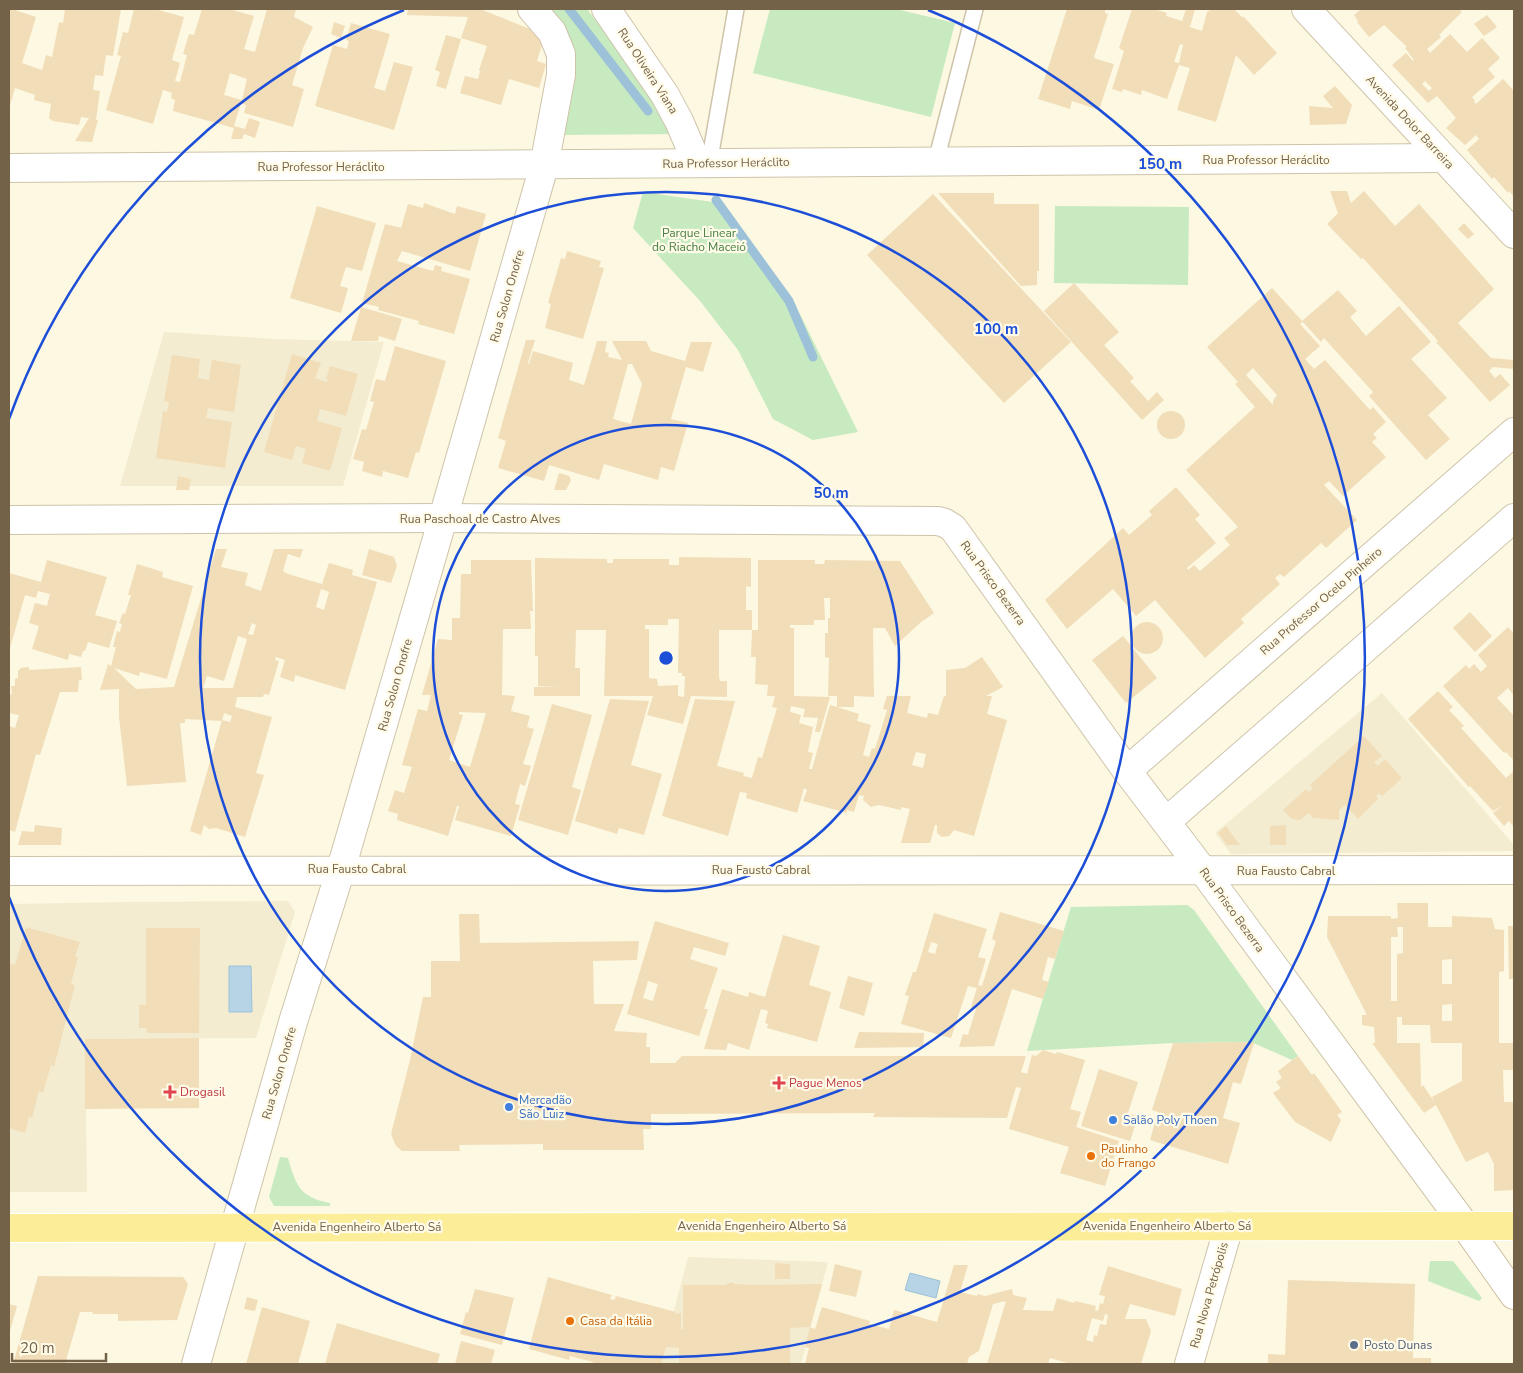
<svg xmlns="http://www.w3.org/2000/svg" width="1523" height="1373" viewBox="0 0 1523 1373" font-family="'Nunito Sans',sans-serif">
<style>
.residential{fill:#f4ecd0}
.green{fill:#c7eac0}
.water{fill:#b6d4e6;stroke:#9cc1d8}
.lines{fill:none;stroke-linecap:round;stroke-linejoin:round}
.stream{stroke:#9cc1d8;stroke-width:9}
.building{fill:#f2ddb9;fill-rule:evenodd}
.lane-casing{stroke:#cfc4ab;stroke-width:18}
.street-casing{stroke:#cfc4ab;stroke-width:30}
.secondary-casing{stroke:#d1c3a6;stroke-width:30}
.primary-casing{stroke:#fff;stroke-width:30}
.lane{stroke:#fff;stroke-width:15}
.street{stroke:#fff;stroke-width:28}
.secondary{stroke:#fff;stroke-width:28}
.primary{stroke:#fcee99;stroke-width:28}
.ring{fill:none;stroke:#1d4ed8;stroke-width:2.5}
.health-dot{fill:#e0444e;stroke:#fffbe8;stroke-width:2}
.shop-dot{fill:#3f7fe0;stroke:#fffbe8;stroke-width:2}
.food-dot{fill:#e8710a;stroke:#fffbe8;stroke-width:2}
.service-dot{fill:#5c6f8a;stroke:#fffbe8;stroke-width:2}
.labels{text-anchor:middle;stroke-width:4.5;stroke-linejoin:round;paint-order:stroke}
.street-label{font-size:12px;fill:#746248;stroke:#fffbe8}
.park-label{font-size:12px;fill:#467f42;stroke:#fffbe8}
.health-label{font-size:12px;fill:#be3a42;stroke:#fffbe8;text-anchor:start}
.shop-label{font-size:12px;fill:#366cbe;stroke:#fffbe8;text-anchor:start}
.food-label{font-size:12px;fill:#c56008;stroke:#fffbe8;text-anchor:start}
.service-label{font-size:12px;fill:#4e5e75;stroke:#fffbe8;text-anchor:start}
.centre{fill:#1d4ed8;stroke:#fffbe8;stroke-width:2.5}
.ring-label{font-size:15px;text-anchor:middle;font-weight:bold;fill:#1d4ed8;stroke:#fffbe8;stroke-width:4.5;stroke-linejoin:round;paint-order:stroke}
</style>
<rect width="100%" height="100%" fill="#fcf8e1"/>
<g class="residential">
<polygon points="164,332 274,339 384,342 343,486 120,486"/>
<polygon points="1382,693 1514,845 1514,851 1231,854 1215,833"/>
<polygon points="288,901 295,912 256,1038 85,1039 87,1192 9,1192 9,904 127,902"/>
<polygon points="688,1257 828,1262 801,1364 660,1364"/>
</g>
<g class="green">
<polygon points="533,9 587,9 683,134 561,135 562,33"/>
<polygon points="770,9 896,9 955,23 931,117 753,73"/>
<polygon points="643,192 720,203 792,298 858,432 813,440 773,419 738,350 700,301 633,228"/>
<polygon points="1055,206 1189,207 1188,285 1054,283"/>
<polygon points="1187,905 1194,910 1298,1056 1292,1060 1251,1042 1173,1043 1027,1051 1071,907"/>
<path d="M280 1157 288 1158C296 1185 299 1197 330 1203V1206H274L269 1197Z"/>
<polygon points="1430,1261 1453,1261 1482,1298 1479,1301 1428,1281"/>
</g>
<g class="water">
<polygon points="229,966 251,966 252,1012 229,1012"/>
<polygon points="910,1273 940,1281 936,1298 905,1290"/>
</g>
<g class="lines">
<g class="stream">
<polyline points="569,9 648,111"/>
<polyline points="716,200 789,301 813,357"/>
</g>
</g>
<g class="building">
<polygon points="9,9 15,9 15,10 36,17 22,63 42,70 46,55 52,57 59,22 63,23 65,9 121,9 113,56 106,55 103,76 95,75 93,90 100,91 96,120 98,120 92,142 75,141 89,118 81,117 79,125 53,121 49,118 51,104 34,100 35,95 15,88 9,109"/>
<path d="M134 9H155L184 17 172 60 180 63 175 81 180 82 187 55 183 54 189 34 194 35 202 9H229L254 16 244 49 255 52 267 9H296L294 17 313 27 303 48 292 85 304 89 293 127 244 113 246 105 241 103 234 126 245 129 249 118 260 122 255 138 244 134 242 139H231L234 128 173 111 175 100 171 98 172 93 163 90 153 124 106 110 121 56 117 55 123 32 128 33ZM230 73 247 79 242 100 224 95Z"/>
<polygon points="408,9 480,9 545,35 537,61 546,64 539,88 509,79 501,105 460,93 465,76 478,79 480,71 479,70 487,46 461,38 468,17 407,15"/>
<polygon points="1067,9 1100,9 1105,10 1105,13 1108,14 1094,57 1096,59 1114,64 1099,110 1072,101 1070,109 1038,99"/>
<path d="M1132 9H1154L1167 13 1166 16 1182 21 1186 9H1195L1190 27 1202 31 1207 12 1212 9H1234L1243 18V16L1277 53 1254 75 1236 55 1216 122 1177 110 1190 68 1179 65 1167 99 1142 90 1141 95 1123 89 1122 92 1112 89 1124 51 1119 48ZM1180 44 1183 45 1179 63 1174 62Z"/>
<path d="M1360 9H1459L1462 12 1439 35 1441 37 1427 49 1430 53 1450 34 1467 52 1482 38 1500 58 1488 69 1495 77 1472 97 1475 101 1474 102 1476 104 1503 79 1514 91V197L1509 191 1508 193 1494 177 1492 179 1467 150 1479 139 1476 135 1465 145 1446 128 1456 118 1437 96 1428 103 1392 65 1406 53 1413 61 1414 60 1405 48 1407 47 1384 25 1369 37 1357 22 1358 21 1354 15 1360 10ZM1425 81 1432 88 1429 91 1422 84Z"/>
<polygon points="1487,15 1497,27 1484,36 1474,24"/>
<polygon points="334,22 345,26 341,38 331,34"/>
<polygon points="351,23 390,34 374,88 385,91 394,62 413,67 394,130 315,106 333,45 347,49 349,41 346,40"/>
<polygon points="446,35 461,39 446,89 436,86 440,72 435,70"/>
<polygon points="1335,86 1352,105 1346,124 1310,125 1309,106 1333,108 1323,96"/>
<polygon points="1330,191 1347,191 1351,203 1364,191 1395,226 1419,204 1494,289 1458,323 1491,358 1514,360 1514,369 1493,367 1489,371 1495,378 1500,374 1510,385 1490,402 1436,342 1438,341 1363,258 1361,259 1327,224 1338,213"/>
<polygon points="938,193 994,193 994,204 1039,204 1039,271 1037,271 1037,285 1021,286"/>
<polygon points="933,194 1071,342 1004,403 867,255"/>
<polygon points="424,203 455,214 457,206 486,214 470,271 402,251 397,261 433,271 435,265 442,267 441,271 470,279 454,334 418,324 419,321 378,310 379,307 362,303 385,224 401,228 408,204 423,208"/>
<polygon points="317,206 376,223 362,271 346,267 340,286 348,288 341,313 290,298"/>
<polygon points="1464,223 1474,234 1468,239 1458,229"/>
<polygon points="567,251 601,261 599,267 604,268 583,339 545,328 551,304 548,303 561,258 565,259"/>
<polygon points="1074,283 1119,332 1104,345 1134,378 1130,381 1148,401 1157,392 1164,400 1142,420 1044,311"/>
<path d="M1272 288 1303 322 1300 324 1320 346 1305 359 1314 369 1325 360 1370 410 1373 407 1386 422 1373 434 1377 438 1372 442 1386 457 1343 496 1329 481 1324 485 1357 520 1326 548 1321 543 1284 577 1280 574 1275 578 1280 584 1241 619 1244 623 1205 658 1155 600 1136 616 1113 589 1067 629 1045 600 1123 528 1129 535 1152 515 1149 511 1176 487 1200 515 1195 519 1216 543 1187 568 1188 570 1194 565 1200 571 1230 545 1224 538 1238 527 1186 470 1255 407 1235 384 1238 382 1207 347ZM1253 368 1277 395 1273 401V405L1246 375Z"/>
<polygon points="1338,290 1357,311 1350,317 1366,336 1399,306 1431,342 1411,359 1447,398 1428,415 1450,439 1426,460 1369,396 1373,392 1324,338 1321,342 1302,321"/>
<polygon points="361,307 402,319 395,341 379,336 378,341 351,341"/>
<path d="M526 340H535L528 363 529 364 533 351 573 363 569 380 584 385 597 341H607L605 352 609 353 608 357 622 360 612 341H646L651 351 685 361 691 342H712L703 372 686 367 671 419 688 423 674 471 661 467 658 480 604 464 599 480 549 465 544 481 498 468 506 441 498 438ZM628 364H632L642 384 631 424 613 419Z"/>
<polygon points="395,346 446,361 419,453 416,452 408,478 383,471 382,477 362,471 364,462 353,459 362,429 366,430 374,402 370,401 376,379 385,381"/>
<polygon points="292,354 321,363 315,378 327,382 328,380 326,379 330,366 358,374 346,416 320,409 317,421 342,428 330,471 302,463 306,449 296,446 292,460 264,452"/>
<polygon points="172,355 200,359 198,378 209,380 212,360 241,365 234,412 208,408 206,418 232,422 225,468 156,458 163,411 167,412 169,402 164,401"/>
<circle cx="1171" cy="425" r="14"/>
<polygon points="559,473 569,476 571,480 566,490 554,490"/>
<polygon points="178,476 191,479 189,490 176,490"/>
<path d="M216 549H227L221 567 248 573 245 585 261 591 274 549H303L300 558 288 554 283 571 288 574 322 584 329 563 353 570 352 575 377 582 345 690 295 675 294 682 280 677 285 660 276 657 275 660 279 661 269 695 264 694 263 697H237L235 707 272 717 256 773 264 775 245 837 216 828 209 829 204 825 201 835 190 831 222 720 230 722 232 716 224 713 222 721 185 719V723H180L186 782 127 786 119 717V689L100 690 108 664 111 666 116 647H113L117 631 120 632 122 624 119 623 123 613 125 614 131 595H128L137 564 163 572 162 577 193 586 167 679 140 672 139 676 114 668 136 689 174 687ZM321 589 329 592 324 610 316 607ZM252 623 256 625 253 635 248 634ZM238 636 247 639 233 688H203L207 676 224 681Z"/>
<polygon points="369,549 394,557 397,566 391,583 362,575"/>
<path d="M679 557 751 558V587L746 586V610H752V630H758V560H815V564H824L825 560 900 561 934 613 920 623 895 646 885 628H873L874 697 854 696V707H837L859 714 857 721 871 725 863 755 869 757 872 748 875 749 887 710 883 709 887 696H911L907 713 927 718 928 713 938 715 944 696H946V670L965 668 982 657 1003 687 986 696H992L987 714 1007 720 974 836 954 830 949 836 942 837 937 833V825H935L930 843H901L910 809 901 807V810L879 805 871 807 863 800 864 796 859 795 854 812 847 810V813L803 801 807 790 804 788 797 813 746 798 747 793 740 792 728 836 662 816 695 699 735 701 717 766 744 773 743 776 752 778 758 757 762 758 777 708 772 707 775 696H767L768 685 755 684 756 657H751L752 630H719V677L720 681H727V697L691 696 683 724 647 715 653 696H604L606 630H576L575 668H580V696H534V687L558 686H538V656H535V558L607 559V563H613V559H669V565H679ZM824 598H830V618H828V633H825V657L829 658 828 696H837V707L830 705 812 769H809L813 753 808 752 813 727 799 723 801 715 790 712 791 706 805 709 803 717 818 718 815 732H820L830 697 794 696V628H790V625H814V620H825ZM668 619H679L678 673H682V676H685L684 697 678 696V685L658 686 657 679 649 678V629H645V625H668ZM916 752 926 754 923 768 912 765Z"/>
<polygon points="47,560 107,577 95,615 117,621 109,648 88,642 85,651 83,651 81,657 69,654 68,660 32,649 39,626 29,623 35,603 47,606 50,594 38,591 36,598 25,595 9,652 9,573 41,582"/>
<path d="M471 560H531L533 611H530L531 629H503L502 695 515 696 511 711 530 716 527 727 534 729 523 764 531 766 525 786 520 784 515 804 520 805 511 836 455 820 459 806H457L448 836 397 820 398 814 388 811 395 790 404 793 412 767 402 765 418 709 427 711 431 695H422L438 639 452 640V618H460L461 574H471ZM459 712 486 713 470 767 449 760 463 715 459 714Z"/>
<polygon points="1470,612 1492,636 1475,652 1453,628"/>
<circle cx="1147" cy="638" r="16"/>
<polygon points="1508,627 1514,634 1514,696 1508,688 1497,698 1514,716 1514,761 1506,752 1504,753 1443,686 1466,665 1469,669 1474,664 1481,672 1487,666 1478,655"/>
<polygon points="1123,636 1157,678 1126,703 1092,660"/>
<polygon points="29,667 29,670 81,667 82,680 79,680 78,692 60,692 40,755 36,754 15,832 9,830 9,726 15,728 19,715 9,713 9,695 12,694 11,686 15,686 15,679 18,678 18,670 20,670 20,668"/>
<polygon points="1438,691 1453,707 1449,710 1464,726 1461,728 1506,778 1514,771 1514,827 1509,821 1504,826 1493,813 1502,806 1493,811 1470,786 1469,787 1408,719"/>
<polygon points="610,699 649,701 631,765 662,774 644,835 619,828 617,834 575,821"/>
<polygon points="552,704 592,715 572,787 581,790 568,835 518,820"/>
<polygon points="1364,736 1382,756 1374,762 1378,766 1385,759 1402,778 1382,796 1379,793 1376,796 1378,799 1358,819 1345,805 1339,810 1339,820 1313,818 1309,813 1300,820 1292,819 1283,810 1306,789 1309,792 1313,789 1310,785"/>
<polygon points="35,825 62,828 61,845 18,845 22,831 34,832"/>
<polygon points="1286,825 1286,845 1270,845 1270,826"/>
<polygon points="1226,826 1240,845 1227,845 1218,833"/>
<path d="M1397 903H1428V927H1452V916L1492 918 1495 929 1504 930V971L1499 972V1043H1513L1514 1070H1503L1504 1102H1514V1190L1494 1191V1164L1488 1152 1466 1162 1436 1105 1424 1113 1372 1043H1375L1374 1027 1362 1025V1015H1367L1327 937 1328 916H1391V919L1398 918ZM1397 927H1403V953L1397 954V1001H1391V937H1398ZM1452 959V984H1442V960ZM1452 1004V1021H1442V1005ZM1397 1017H1402V1025H1430L1431 1043H1462V1081L1432 1097 1435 1103 1423 1085 1421 1087 1420 1043H1397Z"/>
<path d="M1000 912 1064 931 1055 959 1048 957 1042 980 1049 982 1043 999 1012 989 994 1046 959 1047 963 1034 968 1035 976 1009 971 1007 977 988 968 986 951 1038 901 1024 909 996 905 995 913 972H916L934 913 987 929 978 957 986 959 978 985 982 986 996 941 992 939ZM931 942 938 944 935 954 928 952Z"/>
<polygon points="459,914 479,914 480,943 639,941 637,960 593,961 594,1004 624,1004 614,1031 647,1033 646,1047 650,1047 650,1063 675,1063 682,1056 1026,1056 1021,1072 1027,1074 1032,1055 1036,1056 1043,1050 1056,1054 1057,1052 1085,1060 1070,1109 1081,1112 1076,1127 1119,1141 1105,1186 1060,1173 1069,1147 1009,1129 1021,1088 1016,1087 1007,1118 873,1117 875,1113 651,1114 651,1129 643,1129 644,1150 543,1150 543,1144 459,1145 460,1151 402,1151 396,1146 391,1134 410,1060 423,997 431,997 431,961 460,961"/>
<path d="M655 921 729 943 725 956 694 947 690 959 718 968 704 1009H708L699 1036 627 1014ZM648 981 658 984 653 1001 643 998Z"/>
<polygon points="1508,926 1514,926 1514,979 1509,979"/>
<polygon points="26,927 80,942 75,956 78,957 71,984 75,985 54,1067 51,1065 43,1093 39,1091 32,1118 29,1117 25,1133 9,1128 9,963 15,965"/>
<polygon points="146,928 200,928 199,1033 147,1033 146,1028 139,1028 139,1005 146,1005"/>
<polygon points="783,935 820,946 809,985 831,992 817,1042 767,1028 768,1024 765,1023 768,1011 761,1009 749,1050 728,1043 726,1050 704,1049 722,989 748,997 749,992 765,997"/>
<polygon points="848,976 873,983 864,1016 839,1008"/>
<polygon points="859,1032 924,1033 923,1047 854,1048"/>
<polygon points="199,1038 199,1108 85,1109 85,1039"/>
<polygon points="1251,1042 1254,1043 1241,1084 1233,1082 1223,1118 1240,1123 1228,1164 1150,1140 1158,1112 1152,1110 1173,1043"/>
<polygon points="1298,1056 1312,1075 1314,1073 1342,1112 1337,1115 1341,1120 1331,1142 1295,1122 1273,1093 1281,1088 1276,1082 1282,1078 1278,1071"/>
<polygon points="1099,1069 1138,1082 1128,1113 1138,1116 1130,1141 1081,1126"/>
<polygon points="775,1263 790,1264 790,1279 775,1279"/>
<polygon points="835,1264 862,1271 856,1297 829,1291"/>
<path d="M954 1265H968L960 1292 977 1296V1294L985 1296 1012 1289 1013 1295 1027 1298 1023 1310 1053 1311 1057 1298 1074 1303 1075 1301 1096 1306 1095 1310 1098 1311 1100 1303 1103 1304 1105 1296 1099 1295 1108 1266 1182 1289 1175 1316 1130 1304 1125 1319H1146L1151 1331 1141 1364H1071L1050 1358 1048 1364H987L1006 1301 993 1304 979 1351 969 1357 967 1364H805L809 1348 805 1347 810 1327 815 1329 822 1307 870 1321 869 1324 889 1329 894 1310 937 1322ZM1105 1314 1108 1315 1106 1325 1100 1324 1097 1336 1094 1335 1093 1342 1086 1340 1092 1318 1103 1321Z"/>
<polygon points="38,1276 183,1277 188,1284 177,1320 118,1321 118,1314 92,1314 93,1312 80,1312 65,1364 13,1364"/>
<polygon points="548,1277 612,1295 610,1299 614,1300 616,1296 676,1312 675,1314 681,1313 681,1329 683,1329 683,1285 725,1285 731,1282 735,1284 754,1285 822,1284 810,1327 790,1328 790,1364 679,1364 679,1348 666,1347 661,1364 592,1364 593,1362 570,1356 569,1360 529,1349"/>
<polygon points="1288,1280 1415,1284 1413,1358 1431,1358 1431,1364 1268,1364 1268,1354 1285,1355"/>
<polygon points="475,1289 514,1298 502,1345 460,1334 466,1312 468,1313"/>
<polygon points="247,1297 258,1300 255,1311 244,1309"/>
<polygon points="9,1304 17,1306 9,1335"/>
<polygon points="262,1307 310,1321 298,1364 246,1364"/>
<polygon points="337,1323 440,1354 437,1364 325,1364"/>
<polygon points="461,1341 495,1350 491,1364 455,1364"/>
</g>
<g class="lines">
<g class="lane-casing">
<g id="lane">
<polyline points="936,161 975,9"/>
<polyline points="709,164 736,9"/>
</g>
</g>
<g class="street-casing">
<g id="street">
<polyline points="606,9 665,95 679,121 697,163"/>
<polyline points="1306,9 1514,234"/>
<polyline points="9,168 1443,158"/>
<polyline points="9,520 443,518 938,521 945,523 953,528 1127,771 1204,872 1466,1227"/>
<polyline points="1127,771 1514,432"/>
<polyline points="1167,821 1514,518"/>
<path d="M9 871C511 868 1012 873 1514 870"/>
<polyline points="196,1364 293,1022 341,869 443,518 544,166 561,75 561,54 552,32 532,9"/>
<polyline points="1189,1364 1229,1226"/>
</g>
</g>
<g class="secondary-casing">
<polyline id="secondary" points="1466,1227 1514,1295"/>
</g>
<g class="primary-casing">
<polyline id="primary" points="9,1228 1514,1226"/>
</g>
<use href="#lane" class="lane"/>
<use href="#street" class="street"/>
<use href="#secondary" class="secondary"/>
<use href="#primary" class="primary"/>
</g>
<g class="ring">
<circle cx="666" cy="658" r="233"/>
<circle cx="666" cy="658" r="466"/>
<path d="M9 419A699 699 0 0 1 404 10M928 10A699 699 0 1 1 9 897"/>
</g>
<g class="health-dot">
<path d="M776.5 1075.5h5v5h5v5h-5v5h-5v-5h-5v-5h5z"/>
<path d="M167.5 1084.5h5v5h5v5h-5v5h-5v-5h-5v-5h5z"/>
</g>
<g class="shop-dot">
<circle cx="509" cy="1107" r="5"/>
<circle cx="1113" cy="1120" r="5"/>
</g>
<g class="food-dot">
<circle cx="1091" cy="1156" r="5"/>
<circle cx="570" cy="1321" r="5"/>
</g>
<circle class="service-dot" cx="1354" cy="1345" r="5"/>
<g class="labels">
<g class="street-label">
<text transform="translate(648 71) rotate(57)" y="4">Rua Oliveira Viana</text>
<text transform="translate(1410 122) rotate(47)" y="4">Avenida Dolor Barreira</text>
<text x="1266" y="164">Rua Professor Heráclito</text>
<text transform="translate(726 163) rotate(-1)" y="4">Rua Professor Heráclito</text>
<text x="321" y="171">Rua Professor Heráclito</text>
<text transform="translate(507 296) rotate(-74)" y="4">Rua Solon Onofre</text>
<text x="480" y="523">Rua Paschoal de Castro Alves</text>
<text transform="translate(993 583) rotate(54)" y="4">Rua Prisco Bezerra</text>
<text transform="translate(1321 601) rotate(-41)" y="4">Rua Professor Ocelo Pinheiro</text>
<text transform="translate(395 685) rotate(-74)" y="4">Rua Solon Onofre</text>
<text x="357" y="873">Rua Fausto Cabral</text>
<text x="761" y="874">Rua Fausto Cabral</text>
<text x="1286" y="875">Rua Fausto Cabral</text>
<text transform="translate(1232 910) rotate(54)" y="4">Rua Prisco Bezerra</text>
<text transform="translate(279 1073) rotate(-74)" y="4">Rua Solon Onofre</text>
<text x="762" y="1230">Avenida Engenheiro Alberto Sá</text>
<text x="1167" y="1230">Avenida Engenheiro Alberto Sá</text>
<text x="357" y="1231">Avenida Engenheiro Alberto Sá</text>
<text transform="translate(1209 1295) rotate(-74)" y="4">Rua Nova Petrópolis</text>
</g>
<g class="park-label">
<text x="699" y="237">Parque Linear<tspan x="699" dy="14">do Riacho Maceió</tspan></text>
</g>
<g class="health-label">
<text x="789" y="1087">Pague Menos</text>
<text x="180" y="1096">Drogasil</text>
</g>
<g class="shop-label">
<text x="519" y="1104">Mercadão<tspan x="519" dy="14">São Luiz</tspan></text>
<text x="1123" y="1124">Salão Poly Thoen</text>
</g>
<g class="food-label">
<text x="1101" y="1153">Paulinho<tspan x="1101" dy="14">do Frango</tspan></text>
<text x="580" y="1325">Casa da Itália</text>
</g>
<g class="service-label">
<text x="1364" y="1349">Posto Dunas</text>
</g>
</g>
<circle cx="666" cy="658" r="8" class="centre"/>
<g class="ring-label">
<text x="1160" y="169">150 m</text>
<text x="996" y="334">100 m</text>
<text x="831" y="498">50 m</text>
</g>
<rect width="1523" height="1373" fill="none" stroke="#746248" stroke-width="20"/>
<path d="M12 1353v8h94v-8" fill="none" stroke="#746248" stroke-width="2.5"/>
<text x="20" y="1353" font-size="15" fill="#746248" stroke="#fffbe8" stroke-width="4" paint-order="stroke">20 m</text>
</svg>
